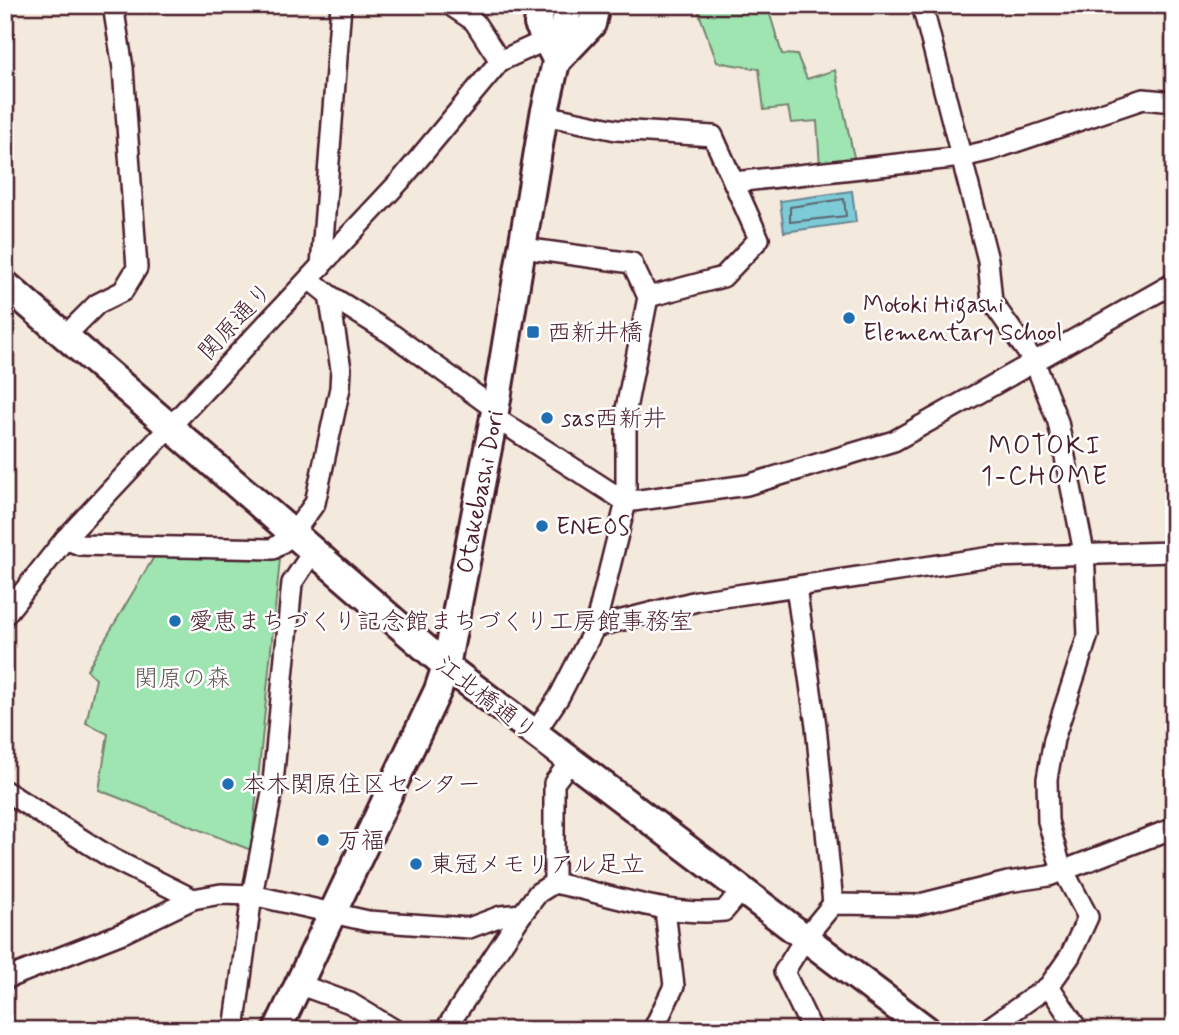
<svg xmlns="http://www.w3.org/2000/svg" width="1179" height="1035" viewBox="0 0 1179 1035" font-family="Mynerve,'Klee One',sans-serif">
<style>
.green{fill:#9ee5b2;stroke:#74826e;stroke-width:2}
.water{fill:#7bcbd6;stroke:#678692;stroke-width:2}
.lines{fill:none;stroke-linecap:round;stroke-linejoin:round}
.shore{stroke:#5e646f;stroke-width:2}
.minor-casing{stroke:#4a1f2b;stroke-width:24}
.secondary-casing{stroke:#4a1f2b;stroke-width:32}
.minor{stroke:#fff;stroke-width:19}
.secondary{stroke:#fff;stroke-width:26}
.poi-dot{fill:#1f6fb2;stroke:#fff;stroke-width:2.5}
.labels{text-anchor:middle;stroke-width:5;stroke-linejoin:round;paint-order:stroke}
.poi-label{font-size:24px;fill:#4a1f2b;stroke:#fff;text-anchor:start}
.street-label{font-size:24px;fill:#4a1f2b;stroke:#fff}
.park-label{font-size:24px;fill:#635a54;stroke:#fff}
.neighbourhood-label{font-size:26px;letter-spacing:2px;fill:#4a1f2b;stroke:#fff}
</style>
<rect width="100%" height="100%" fill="#f4e9dd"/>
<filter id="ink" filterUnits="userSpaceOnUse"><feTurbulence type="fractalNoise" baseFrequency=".0143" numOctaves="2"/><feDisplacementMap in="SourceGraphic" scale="14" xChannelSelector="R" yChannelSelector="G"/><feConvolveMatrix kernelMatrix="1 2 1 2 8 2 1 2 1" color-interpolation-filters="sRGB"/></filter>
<g filter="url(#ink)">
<g class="green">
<polygon points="696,5 767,5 782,54 797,55 807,79 835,70 855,162 820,167 817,121 791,123 788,107 764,110 759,69 717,62"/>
<polygon points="155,555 280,559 251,850 99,790 108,734 86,723 96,679 87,670"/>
</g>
<polygon class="water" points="852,191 856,222 784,232 780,201"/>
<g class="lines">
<polygon class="shore" points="844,199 846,216 790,222 790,207"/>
<g class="minor-casing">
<g id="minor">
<polyline points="450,5 474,21 500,61 557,35"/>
<polyline points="922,5 988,260 992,302 1035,363 1058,422 1084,552 1088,635 1054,739 1047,779 1048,821 1060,864 1088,917 1070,956 1049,986 986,1030"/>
<polyline points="544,115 616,130 713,136 759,239 723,277 648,297"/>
<polyline points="734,182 962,157 992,150 1143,99 1174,102"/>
<polyline points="523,248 632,263 648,297 626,409 626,502 595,627 559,697 534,734"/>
<polyline points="321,266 341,5"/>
<polyline points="329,295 393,335 495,409"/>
<polyline points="65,336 97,304 123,291 137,268 123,68 113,5"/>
<polyline points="494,417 626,502 747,485 894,441 1174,283"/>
<polyline points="65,539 80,545 273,549 292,535 315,503 340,388 341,369 329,295 309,279"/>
<polyline points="796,587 816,726 833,904"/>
<polyline points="5,615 65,539 401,180 500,61"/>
<polyline points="595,627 697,601 992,557 1174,552"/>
<polyline points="5,791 113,859 193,899"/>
<polyline points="554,883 554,783 570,762"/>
<path d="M5 979 125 932 193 899 221 894 252 895 368 921 469 928 501 916 522 914 538 893 554 883C611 894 665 917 724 911L742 890"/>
<polyline points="298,984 350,1003 395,1030"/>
<polyline points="1049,986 1078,1030"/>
<polyline points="234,1030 252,895 272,793 292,583 312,553"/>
<polyline points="445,1030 522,914"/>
<polyline points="653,1030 674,986 665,910"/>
<polyline points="812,1030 784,972 805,938 833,904 916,905 1008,882 1049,876 1174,828"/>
</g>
</g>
<g class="secondary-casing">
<g id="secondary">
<polyline points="541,5 538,24 557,61 592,24 596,5"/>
<polyline points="5,284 446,666 927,1030"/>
<path id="s1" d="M277 1030 438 690 446 666 494 417 544 115 569 5"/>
</g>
</g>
<use href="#minor" class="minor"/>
<use href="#secondary" class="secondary"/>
</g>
</g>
<g class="poi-dot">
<circle cx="849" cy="318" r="7"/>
<rect x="526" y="325" width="14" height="14" rx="3.5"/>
<circle cx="547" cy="418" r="7"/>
<circle cx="542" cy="526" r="7"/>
<circle cx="175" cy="621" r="7"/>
<circle cx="228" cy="784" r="7"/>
<circle cx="323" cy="840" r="7"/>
<circle cx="416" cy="864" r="7"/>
</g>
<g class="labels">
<g class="poi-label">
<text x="863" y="312">Motoki Higashi<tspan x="863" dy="28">Elementary School</tspan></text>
<text x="547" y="340">西新井橋</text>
<text x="561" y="426">sas西新井</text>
<text x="556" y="534">ENEOS</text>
<text x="189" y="629">愛恵まちづくり記念館まちづくり工房館事務室</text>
<text x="242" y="792">本木関原住区センター</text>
<text x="337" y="848">万福</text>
<text x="430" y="872">東冠メモリアル足立</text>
</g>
<g class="street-label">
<text transform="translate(235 321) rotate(-47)" y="8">関原通り</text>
<text dy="8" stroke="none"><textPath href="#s1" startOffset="579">Otakebashi Dori</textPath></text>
<text transform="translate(487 698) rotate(38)" y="8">江北橋通り</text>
</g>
<g class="park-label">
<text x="182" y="686">関原の森</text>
</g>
<g class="neighbourhood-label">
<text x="1045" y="454">MOTOKI<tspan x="1045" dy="30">1-CHOME</tspan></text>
</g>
</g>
<rect width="1179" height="1035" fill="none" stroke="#fff" stroke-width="28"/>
<rect x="14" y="14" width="1151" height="1007" fill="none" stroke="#4a1f2b" stroke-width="2.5" filter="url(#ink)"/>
</svg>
